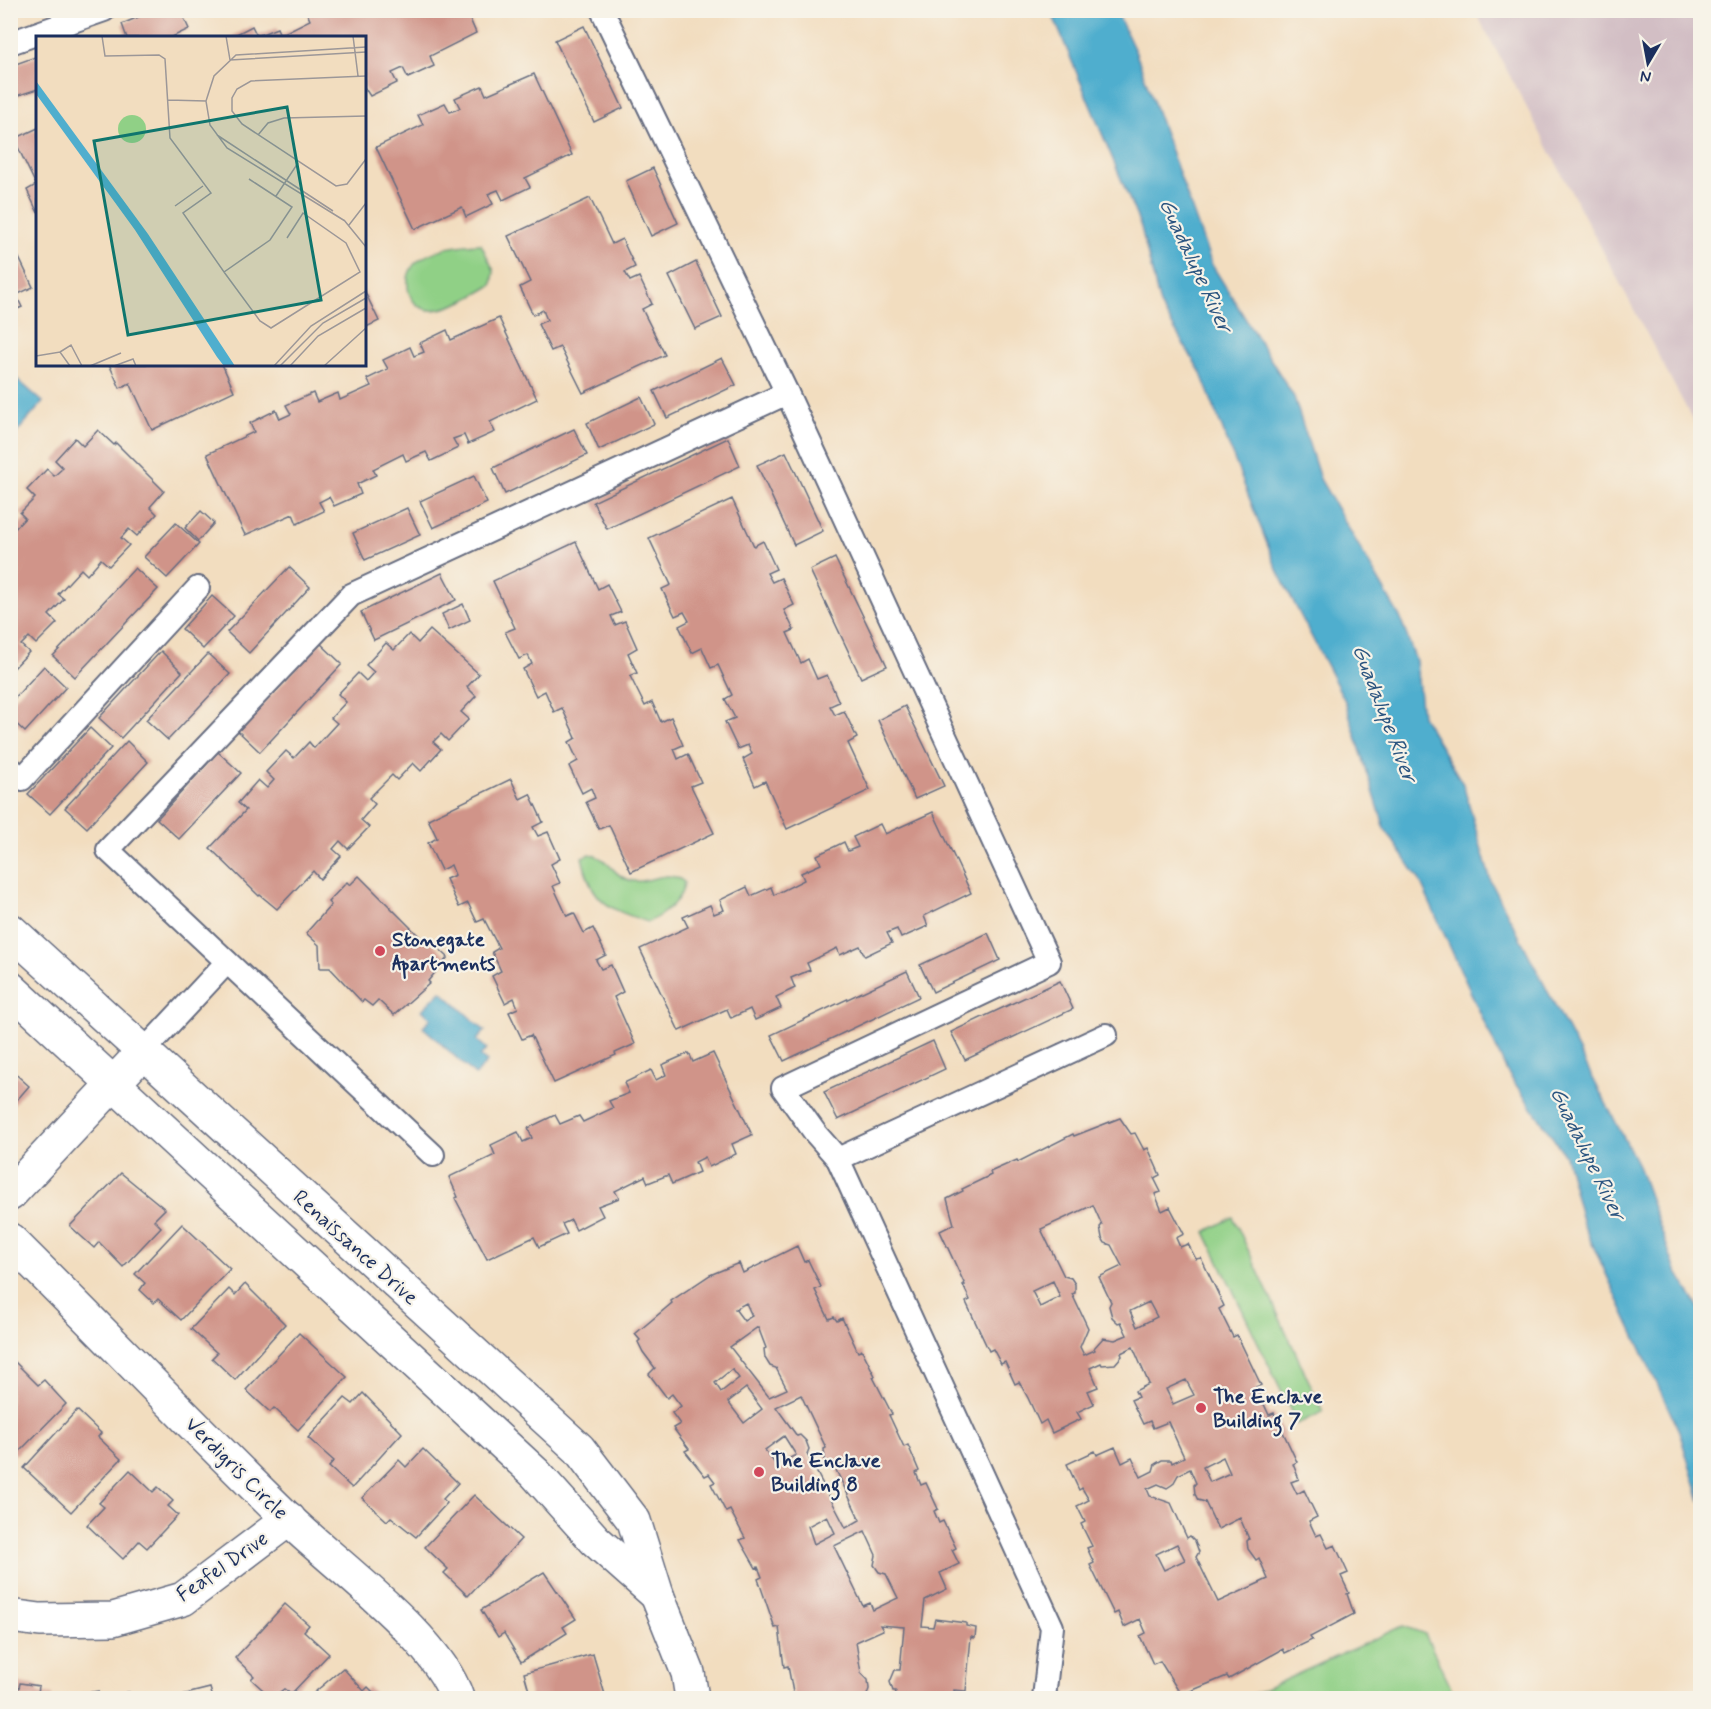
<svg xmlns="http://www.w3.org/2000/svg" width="1711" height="1709" viewBox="0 0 1711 1709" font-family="Mynerve,sans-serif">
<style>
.industrial{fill:#d2bec4}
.green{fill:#90d086;stroke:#568072;stroke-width:1.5}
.water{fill:#4faece;stroke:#356e96;stroke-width:1.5}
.building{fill:#d09489;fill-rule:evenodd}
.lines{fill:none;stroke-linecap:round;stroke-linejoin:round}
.service-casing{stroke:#666c80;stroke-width:26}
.minor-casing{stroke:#666c80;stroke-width:36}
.tertiary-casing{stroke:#666c80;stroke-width:36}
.service{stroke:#fff;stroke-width:22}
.minor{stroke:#fff;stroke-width:33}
.tertiary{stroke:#fff;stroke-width:33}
.poi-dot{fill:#d1495b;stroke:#f7f3e8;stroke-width:2}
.labels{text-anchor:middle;stroke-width:4.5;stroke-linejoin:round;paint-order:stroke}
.poi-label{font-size:21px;font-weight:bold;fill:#1b2f5e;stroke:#f7f3e8;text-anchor:start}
.street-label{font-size:21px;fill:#1b2f5e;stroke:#f7f3e8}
.water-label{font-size:22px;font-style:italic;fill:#2b5580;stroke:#f7f3e8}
.inset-road{fill:none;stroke:#9c9798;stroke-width:1.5}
.view{fill:#0f766e;fill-opacity:0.15;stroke:#0f766e;stroke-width:3}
.inset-edge{fill:none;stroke:#1b2f5e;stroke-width:3}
</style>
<rect width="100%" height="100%" fill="#f7f3e8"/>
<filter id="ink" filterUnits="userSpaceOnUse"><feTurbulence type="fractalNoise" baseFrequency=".0167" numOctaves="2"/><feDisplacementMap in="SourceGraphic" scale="12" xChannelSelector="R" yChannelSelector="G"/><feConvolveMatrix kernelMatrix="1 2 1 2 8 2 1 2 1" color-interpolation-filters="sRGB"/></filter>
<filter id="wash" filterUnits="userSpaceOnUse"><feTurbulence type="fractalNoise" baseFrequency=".008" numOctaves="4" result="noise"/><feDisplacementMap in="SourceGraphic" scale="24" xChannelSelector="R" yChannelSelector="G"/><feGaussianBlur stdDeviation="1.35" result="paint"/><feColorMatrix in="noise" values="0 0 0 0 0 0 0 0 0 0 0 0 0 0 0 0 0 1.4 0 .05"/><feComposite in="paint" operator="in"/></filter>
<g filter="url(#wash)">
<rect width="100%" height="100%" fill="#f2ddbf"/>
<polygon class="industrial" points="1475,11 1700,11 1700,434 1511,78"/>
<g class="green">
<path d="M481 244 494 271 492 285C476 295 451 309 432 310 406 310 400 274 418 261 437 247 459 245 481 244Z"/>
<path d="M590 854C610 858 612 875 629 880 649 886 665 867 684 882 684 899 663 915 648 922 607 908 592 903 582 857Z"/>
<polygon points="1233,1217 1323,1412 1297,1424 1205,1232"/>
<polygon points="1403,1626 1425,1634 1456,1698 1245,1698"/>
</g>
<g class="water">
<polygon points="1051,11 1116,11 1136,53 1212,265 1294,397 1320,479 1400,617 1416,661 1422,716 1463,784 1491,882 1637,1163 1676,1271 1700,1310 1700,1501 1679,1431 1583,1224 1565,1155 1507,1072 1419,879 1385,829 1345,701 1278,572 1200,371 1160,305 1141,227"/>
<polygon points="11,374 43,402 11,439"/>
<polygon points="441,991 485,1031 477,1040 487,1049 480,1056 487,1062 475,1075 423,1027 431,1018 422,1010"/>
</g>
<g id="blocks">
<g class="building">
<polygon points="155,10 180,10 189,29 170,38 127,38 122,24"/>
<polygon points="313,10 466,10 476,33 430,56 434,66 408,78 403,68 392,73 397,83 370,96 364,87 364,38 229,38 252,26 257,36 277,28 280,35 310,20 307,13"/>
<polygon points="584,26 623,108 594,122 555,40"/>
<polygon points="38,56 38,89 10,98 10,66"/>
<polygon points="534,74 572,155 525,178 530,187 503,200 498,190 488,194 493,204 466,217 462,207 415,229 376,147 423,125 418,115 445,103 450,112 460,108 455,98 482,86 486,95"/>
<polygon points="38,128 38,213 27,190 36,185 14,139"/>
<polygon points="653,168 678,223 651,236 626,181"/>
<polygon points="590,198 612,244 622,239 635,267 625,272 630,281 639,277 652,304 642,309 665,355 583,393 560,347 551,351 538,324 547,320 543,310 533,315 520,287 530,282 508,236"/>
<polygon points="10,239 33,287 16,295 22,307 10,312"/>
<polygon points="696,262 722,317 695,329 669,276"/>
<polygon points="364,290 379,321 364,328"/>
<polygon points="499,318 537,399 490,422 495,432 468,444 464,435 453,439 458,448 431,461 426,452 406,461 403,454 373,469 376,475 357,484 361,494 334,506 329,497 319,502 324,511 297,524 293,514 245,535 207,454 254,432 250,423 276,410 280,419 291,414 286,405 313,393 317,402 338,393 340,400 371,386 367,379 388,369 383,360 410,347 414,356 424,352 420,343 447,330 451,340"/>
<polygon points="722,358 736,385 667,418 654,391"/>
<polygon points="109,364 222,364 234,391 152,430 130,383 120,388"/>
<polygon points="641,397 654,424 599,450 587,423"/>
<polygon points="574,429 587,455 505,494 493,468"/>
<polygon points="98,430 114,445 116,443 164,491 150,507 157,514 137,536 129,529 121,538 129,545 109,566 101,559 87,575 81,569 58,594 64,599 49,615 57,623 36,644 29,637 21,645 29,652 10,672 10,534 25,518 20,513 35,498 27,490 47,469 54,476 63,468 55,460 75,438 83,446"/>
<polygon points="728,438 740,466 607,529 593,502"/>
<polygon points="786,452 823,531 794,545 757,465"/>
<polygon points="474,476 487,503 433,528 420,501"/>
<polygon points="732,499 754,546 763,541 776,569 767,573 772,582 781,578 794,605 784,610 794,630 787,633 801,663 808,659 817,679 827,675 839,702 830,706 835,715 844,711 857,738 848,743 870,790 787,829 765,781 755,786 743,759 752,754 748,745 738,749 725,722 735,718 725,699 732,695 718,665 711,668 702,648 692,653 679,626 689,621 684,612 675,616 662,589 671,585 649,538"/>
<polygon points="407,508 420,535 365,560 353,533"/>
<polygon points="201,511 214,523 198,541 185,528"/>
<polygon points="176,523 199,544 167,578 144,557"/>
<polygon points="576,542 598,589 607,584 621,612 611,616 615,625 625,621 637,648 628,653 637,673 630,676 645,706 652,702 661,722 671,717 683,745 674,749 678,759 688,754 701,782 691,786 714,833 631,872 609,825 599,829 586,802 595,798 591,788 582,793 569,766 578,761 569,742 576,738 562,708 554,712 545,691 536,696 523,669 532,664 528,655 519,659 505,632 515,628 493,581"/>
<polygon points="835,558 887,666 861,678 810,570"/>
<polygon points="289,567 310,587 249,653 227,632"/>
<polygon points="135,568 158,589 75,677 53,656"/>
<polygon points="442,573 456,600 374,640 361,612"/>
<polygon points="212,596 234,616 203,649 182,629"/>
<polygon points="463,604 470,620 449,630 442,614"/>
<polygon points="430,630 479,674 467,687 476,696 461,712 469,719 448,741 441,734 433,742 441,749 421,771 413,763 397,780 392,775 369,798 375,804 361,820 369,827 348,849 340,841 333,849 341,856 320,879 313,871 277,909 260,895 259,896 210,848 246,810 238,803 258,780 267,788 274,780 266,772 286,751 294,758 309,742 314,748 337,723 331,718 346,702 338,694 358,673 366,681 374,672 366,665 386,643 394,650 409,634 418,643"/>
<polygon points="320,643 342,664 260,752 238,731"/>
<polygon points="161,651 182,672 121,738 99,718"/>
<polygon points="208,654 230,674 168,740 146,720"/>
<polygon points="44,666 66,687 25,732 10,718 10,703"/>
<polygon points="905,706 944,786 915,799 878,720"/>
<polygon points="90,728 111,748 50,814 28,794"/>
<polygon points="127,741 148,762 87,828 65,808"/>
<polygon points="218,752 241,773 179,839 157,819"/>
<polygon points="511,779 520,799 530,794 543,822 533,827 538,836 548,832 560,859 551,864 560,883 553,886 567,916 574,913 584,933 593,928 606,955 596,960 601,969 611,965 623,992 614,997 635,1044 615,1053 616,1055 554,1083 531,1035 522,1039 509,1012 518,1008 514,998 505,1003 492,976 501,971 492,952 499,948 484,919 477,922 468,903 459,907 446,879 455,875 451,865 441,870 428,843 437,838 428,819"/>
<polygon points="933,812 971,893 924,916 928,926 901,938 897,929 887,933 892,943 865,956 860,946 840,955 837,948 807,963 810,970 791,978 795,988 776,997 781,1008 755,1020 750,1009 731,1018 727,1009 679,1031 640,949 688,927 683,917 710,905 714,914 724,910 720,900 747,887 751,896 771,887 774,895 804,880 801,873 821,864 817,855 844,842 848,851 858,847 853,837 880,824 885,834"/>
<polygon points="359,876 424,941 427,938 448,957 428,981 430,983 394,1015 378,1000 372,1006 364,1000 362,1002 330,968 320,968 319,945 306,933 331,905 328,902 347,882 350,885"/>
<polygon points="988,933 1000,960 933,992 920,965"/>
<polygon points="907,971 919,997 784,1061 771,1035"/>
<polygon points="1060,981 1073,1009 965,1060 951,1032"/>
<polygon points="933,1041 945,1069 838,1120 824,1092"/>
<polygon points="689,1053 693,1062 713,1053 752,1135 732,1144 736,1154 709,1167 705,1157 695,1162 699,1172 672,1184 668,1175 648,1183 645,1176 615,1191 619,1198 598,1206 603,1216 576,1230 571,1220 562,1224 567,1234 539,1247 534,1237 487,1259 455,1198 458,1197 449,1177 495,1155 491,1145 518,1132 523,1142 532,1138 528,1128 555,1115 560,1124 579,1116 583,1122 613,1108 609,1101 629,1093 624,1083 651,1070 656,1080 666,1075 662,1065"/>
<polygon points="10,1069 29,1086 10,1108"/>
<path d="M1120 1118 1131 1134 1135 1133 1144 1150 1148 1148 1160 1175 1154 1178 1161 1192 1155 1194 1162 1211 1170 1207 1184 1234 1176 1238 1180 1247 1188 1244 1196 1259 1201 1258 1224 1306 1219 1309 1233 1337 1237 1335 1261 1385 1256 1387 1269 1415 1274 1413 1297 1462 1293 1464 1299 1479 1291 1482 1297 1494 1304 1490 1317 1517 1309 1521 1316 1536 1321 1534 1328 1548 1335 1545 1348 1573 1341 1576 1349 1593 1347 1594 1354 1614 1310 1637 1312 1640 1285 1653 1283 1649 1229 1679 1227 1676 1181 1695 1160 1661 1153 1664 1140 1636 1146 1633 1140 1619 1124 1627 1118 1612 1114 1614 1090 1565 1094 1563 1087 1548 1092 1546 1081 1524 1085 1522 1077 1506 1089 1500 1082 1488 1079 1490 1067 1464 1095 1451 1097 1455 1115 1447 1122 1463 1132 1458 1141 1477 1153 1471 1155 1464 1162 1460H1171L1172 1463 1184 1457 1168 1422 1153 1428 1150 1421 1143 1424 1131 1400 1138 1397 1135 1391 1149 1384 1133 1347 1121 1353 1122 1356 1115 1364 1102 1365 1101 1363 1090 1368 1098 1387 1088 1391 1094 1404 1077 1412 1081 1419 1052 1433 1046 1420 1040 1424 1028 1398 1019 1382 1015 1384 1005 1362 1001 1364 993 1349 989 1351 966 1302 970 1300 963 1285H965L940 1231 954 1224 947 1199 963 1191 962 1189 991 1175 990 1172 1017 1160 1018 1162 1073 1134 1074 1136ZM1093 1205 1102 1225 1100 1227 1102 1238 1105 1243 1111 1245 1122 1266 1099 1277 1111 1302 1109 1306 1112 1317 1118 1323 1121 1322 1127 1335 1115 1340 1103 1338 1094 1348 1095 1350 1084 1355 1080 1347 1088 1328 1072 1294 1075 1293V1284L1071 1278 1064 1276 1041 1229ZM1053 1281 1060 1297 1040 1307 1032 1291ZM1149 1302 1157 1317 1137 1327 1130 1311ZM1186 1380 1194 1395 1173 1404 1166 1389ZM1223 1457 1230 1473 1210 1482 1203 1467ZM1190 1469 1196 1483 1194 1485 1195 1494 1198 1500 1205 1502 1218 1529 1240 1518 1249 1539 1247 1541 1248 1549 1256 1560 1259 1558 1268 1579 1218 1602 1196 1557 1199 1552 1195 1541 1190 1536 1187 1538 1171 1503 1150 1496 1147 1489 1158 1484 1167 1488 1173 1484 1178 1475ZM1177 1544 1185 1560 1164 1570 1156 1554Z"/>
<polygon points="121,1173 165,1209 154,1220 161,1227 123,1267 99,1242 94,1248 70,1226"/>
<polygon points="182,1224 230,1269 181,1320 158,1299 154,1303 140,1290 145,1283 135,1274"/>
<path d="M797 1246 804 1262 808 1260 821 1287 815 1290 829 1319 834 1317 837 1321 842 1318 858 1352 862 1350 875 1376 873 1377 892 1414 889 1415 904 1447 908 1445 919 1471 916 1473 921 1485 926 1483 938 1509 934 1511 939 1523 943 1521 956 1548 952 1550 959 1564 940 1573 947 1589 925 1600 922 1626 933 1627 935 1619 966 1623V1626L976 1628 975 1638 971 1637 966 1691 954 1690V1696L966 1698H895L896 1691H893L890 1682 895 1670H900L904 1627 880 1625 883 1630 856 1642 861 1673 868 1680 869 1689 866 1698H794L788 1666 784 1667 779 1627 775 1628 758 1579 762 1577 758 1567 756 1568 740 1540 745 1538 730 1510 726 1512 711 1484 715 1482 709 1474 705 1476 685 1451 689 1449 673 1428 680 1424 672 1413 681 1406 672 1394 667 1398 649 1374 655 1368 643 1352 638 1342 640 1340 635 1334 672 1303 671 1301 710 1275 739 1263 743 1273ZM746 1303 752 1316 744 1321 735 1309ZM758 1327 766 1348 764 1349 765 1358 770 1366 776 1368 787 1389 769 1397 730 1347ZM732 1369 739 1378 721 1392 715 1383ZM746 1388 762 1409 744 1423 728 1402ZM801 1395 826 1448 824 1449 825 1460 835 1468 860 1520 846 1528 807 1454 809 1449 806 1441 800 1435 797 1436 776 1407ZM784 1436 796 1455 776 1465 765 1450ZM827 1516 835 1533 814 1544 808 1526ZM865 1531 876 1555 874 1565 879 1572 886 1574 898 1598 873 1610 870 1603 863 1606 834 1546Z"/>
<polygon points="245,1284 285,1324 235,1380 212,1358 217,1353 191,1329 229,1289 235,1295"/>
<polygon points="299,1333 347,1377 298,1430 274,1408 270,1412 246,1390"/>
<polygon points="15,1362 38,1385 44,1380 66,1404 16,1455 10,1450 10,1366"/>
<polygon points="363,1393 402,1433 352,1488 329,1467 334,1461 308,1438 345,1398 353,1404"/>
<polygon points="77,1410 101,1433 98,1437 121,1459 71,1512 24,1468"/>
<polygon points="423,1449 458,1483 443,1499 447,1503 416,1537 391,1517 387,1521 362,1498 399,1460 406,1467"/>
<polygon points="130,1470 153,1492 158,1487 173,1501 168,1506 178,1515 147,1548 139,1541 123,1559 87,1525 104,1507 99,1503"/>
<polygon points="474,1495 521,1539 468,1596 444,1573 448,1569 425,1547"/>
<polygon points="544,1572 576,1619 563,1627 567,1633 521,1662 504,1633 498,1637 481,1610"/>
<polygon points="285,1604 309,1625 304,1631 329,1654 291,1694 284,1689 272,1698 251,1679 254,1676 235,1658"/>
<polygon points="593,1654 606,1698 531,1698 524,1673"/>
<polygon points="343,1668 364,1691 368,1687 379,1698 308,1698"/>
<polygon points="20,1683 39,1686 38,1693 52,1695 52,1698 10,1698 10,1687 19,1688"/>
<polygon points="210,1688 213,1698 178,1696"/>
<polygon points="98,1691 98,1696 129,1692 130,1698 79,1698 78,1694"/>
</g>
</g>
</g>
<g filter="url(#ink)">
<use href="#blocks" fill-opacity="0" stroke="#666c80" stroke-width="1.5"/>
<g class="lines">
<g class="service-casing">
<g id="service">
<polyline points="602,10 787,393"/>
<polyline points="10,43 104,10"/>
<polyline points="10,768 22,779 198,588"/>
<polyline points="143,1052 227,962"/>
<polyline points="433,1155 108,850 351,595 787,393 1049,962 783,1088 816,1134 838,1159 1052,1627 1044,1698"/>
<polyline points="838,1159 1106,1035"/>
</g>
</g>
<g class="minor-casing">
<g id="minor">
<polyline points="10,1194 143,1052"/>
<path d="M10 1240C103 1332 193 1427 287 1518 334 1564 438 1638 457 1698"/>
<polyline points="10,1616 40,1620 113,1619 183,1599 289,1519"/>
</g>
</g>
<g class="tertiary-casing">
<g id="tertiary">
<polyline points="10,930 579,1449 634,1521 657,1595 688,1673 692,1698"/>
<polyline points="10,988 535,1473 595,1540 657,1595"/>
</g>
</g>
<use href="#service" class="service"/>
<use href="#minor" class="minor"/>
<use href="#tertiary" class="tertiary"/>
</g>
</g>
<g class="poi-dot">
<circle cx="380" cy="951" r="6"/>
<circle cx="1201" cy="1408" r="6"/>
<circle cx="759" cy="1472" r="6"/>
</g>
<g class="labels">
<g class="poi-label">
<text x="392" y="946">Stonegate<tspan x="392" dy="24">Apartments</tspan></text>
<text x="1213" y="1403">The Enclave<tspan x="1213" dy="24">Building 7</tspan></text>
<text x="771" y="1467">The Enclave<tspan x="771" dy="24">Building 8</tspan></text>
</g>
<g class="street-label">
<text transform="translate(356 1247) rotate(42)" y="7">Renaissance Drive</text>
<text transform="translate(237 1468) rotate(45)" y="7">Verdigris Circle</text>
<text transform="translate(222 1566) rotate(-35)" y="7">Feafel Drive</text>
</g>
<g class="water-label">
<text transform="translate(1197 265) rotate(65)" y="8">Guadalupe River</text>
<text transform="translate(1386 713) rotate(69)" y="8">Guadalupe River</text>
<text transform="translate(1589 1153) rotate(64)" y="8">Guadalupe River</text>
</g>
</g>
<g transform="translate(36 36)">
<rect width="330" height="330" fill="#f2ddbf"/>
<path d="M82 93a14 14 0 1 1 28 0a14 14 0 1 1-28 0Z" fill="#90d086"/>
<path d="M0 45 112 198 199 330H188L181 321 99 194 0 58Z" fill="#4faece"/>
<path class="inset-road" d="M66 0 69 20 123 19 129 23 134 102 175 157 147 177 188 236 234 204 256 171 213 143M190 0 194 24M317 0 322 40M194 24 330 16M330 40 215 45 201 53 196 62V75L206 88 300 150 311 148 330 123M132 64 170 65M181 99 297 175M222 99 232 87 248 82 330 80M240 160 262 127M139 170 167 150M308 184 330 211M309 185 191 112 174 89 170 65 178 40 200 19 330 11M313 189 330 167M188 236 224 285 235 292 324 236 310 207 267 177 251 202M24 316 35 309 46 330M0 320 24 316 34 330M54 330 85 317M78 330 97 323 100 330M238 330 275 290 330 255M244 330 287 287 330 262M254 330 282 300 330 272M288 330 330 292"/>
<path class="view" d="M251 71 285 264 92 299 58 105Z"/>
<rect width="330" height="330" class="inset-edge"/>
</g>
<rect width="1711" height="1709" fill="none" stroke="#f7f3e8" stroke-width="36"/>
<g transform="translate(1648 63) rotate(190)" stroke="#f7f3e8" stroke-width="4.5" paint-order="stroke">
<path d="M0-4.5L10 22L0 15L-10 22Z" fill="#1b2f5e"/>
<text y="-9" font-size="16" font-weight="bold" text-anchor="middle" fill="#1b2f5e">N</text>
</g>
</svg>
